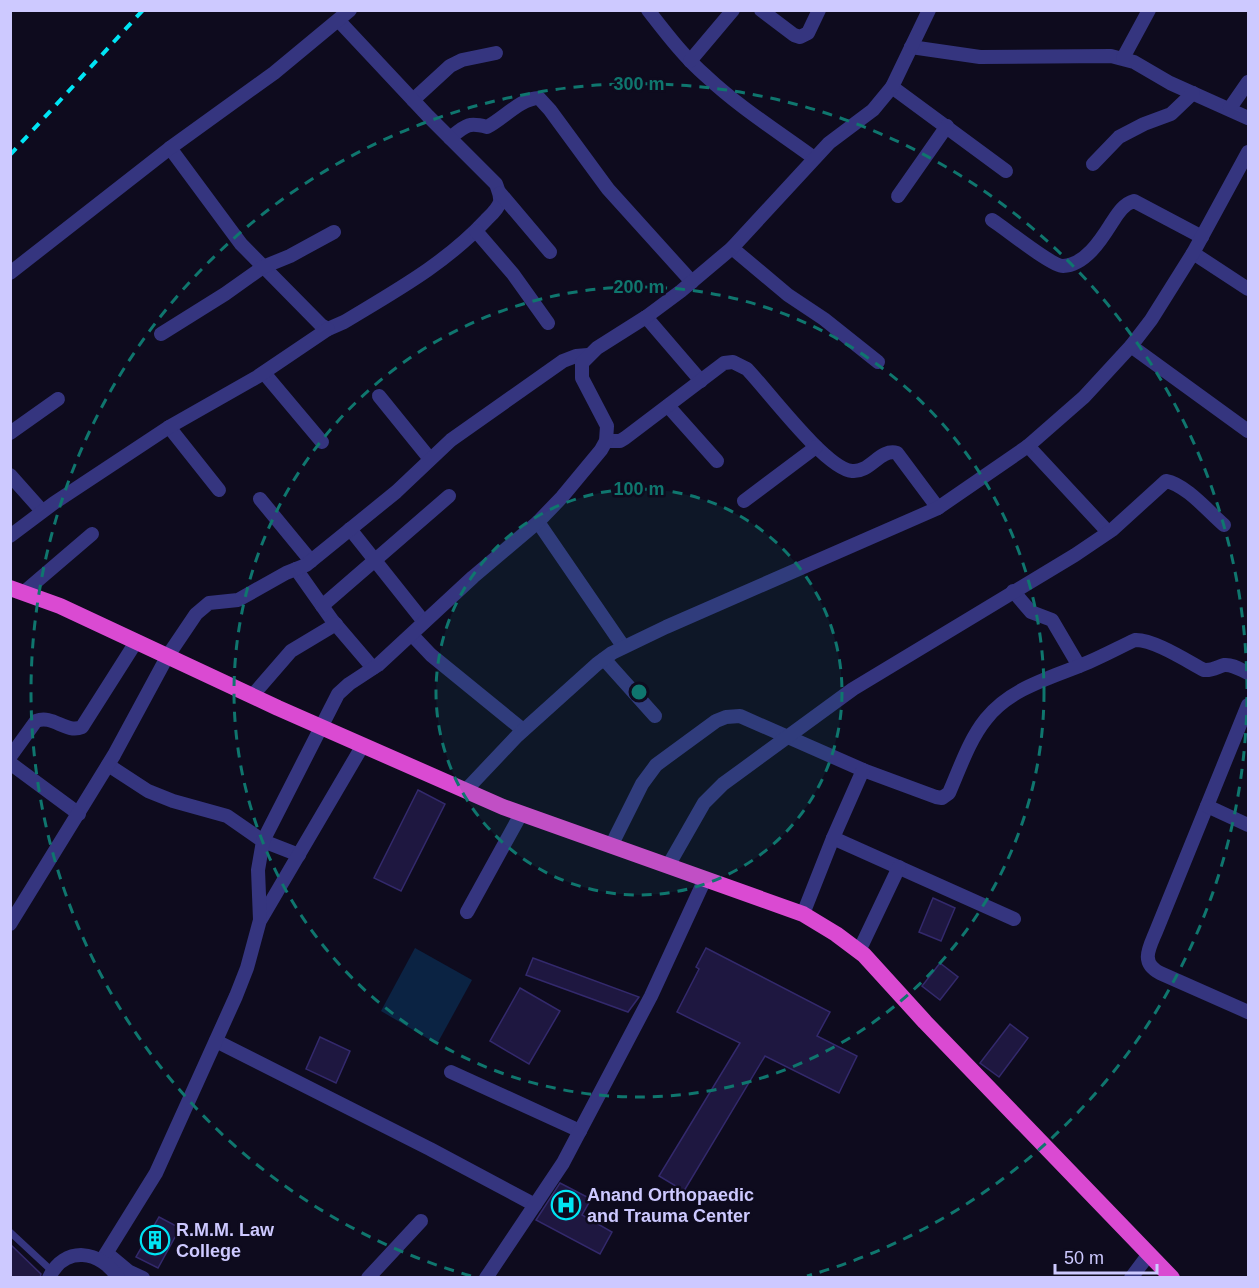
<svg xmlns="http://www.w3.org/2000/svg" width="1259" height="1288" viewBox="0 0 1259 1288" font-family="Arial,sans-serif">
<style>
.water{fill:#0b2343}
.building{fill:#1e1740;stroke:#33296c;stroke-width:1.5}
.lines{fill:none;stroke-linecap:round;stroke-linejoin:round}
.service{stroke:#35357f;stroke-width:7}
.minor{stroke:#35357f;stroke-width:14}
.trunk{stroke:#da4ad2;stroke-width:16}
.rail{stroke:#00e5f4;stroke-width:4;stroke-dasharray:9 8;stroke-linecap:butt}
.ring{fill:none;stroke:#0f766e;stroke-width:3;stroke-dasharray:10 8}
.labels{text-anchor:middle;stroke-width:5;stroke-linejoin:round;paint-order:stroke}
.poi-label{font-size:18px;font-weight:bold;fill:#cdc9ff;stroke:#0e0b1e;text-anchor:start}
.centre{fill:#0f766e;stroke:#0e0b1e;stroke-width:3}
.ring-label{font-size:18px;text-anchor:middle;font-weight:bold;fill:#0f766e;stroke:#0e0b1e;stroke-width:5;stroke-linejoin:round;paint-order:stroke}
</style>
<rect width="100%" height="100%" fill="#0e0b1e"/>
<polygon class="water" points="415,948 472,980 437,1044 381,1011"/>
<g class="building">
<polygon points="418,790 445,804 401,891 374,878"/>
<polygon points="933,898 955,908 941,941 919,932"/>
<polygon points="706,948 830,1012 817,1036 857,1056 839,1093 765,1056 684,1191 659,1176 740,1043 677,1012 699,969 696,967"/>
<polygon points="533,958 639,997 628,1012 526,975"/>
<polygon points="940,963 958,977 940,1000 922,986"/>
<polygon points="520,988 560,1011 529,1064 490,1041"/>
<polygon points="1010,1024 1028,1038 999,1077 980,1063"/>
<polygon points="320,1037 350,1051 336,1083 306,1069"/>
<polygon points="560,1183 591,1199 582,1215 612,1232 600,1254 536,1220"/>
<polygon points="159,1217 180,1228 158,1268 136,1257"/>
<polygon points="10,1244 41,1274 40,1278 10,1278"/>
</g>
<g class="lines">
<polyline class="service" points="10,1232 52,1271"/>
<g class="minor">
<path d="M648 10C666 33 684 57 706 76 739 107 777 131 814 158"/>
<polyline points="761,10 794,35 800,37 808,33 819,10"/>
<polyline points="911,47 980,57 1111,56 1134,62 1170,83 1248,118"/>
<polyline points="1123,58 1149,10"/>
<polyline points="690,61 733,10"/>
<polyline points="892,87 1006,171"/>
<polyline points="413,100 450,66 462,60 496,53"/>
<polyline points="1230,108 1248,82"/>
<path d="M450 138C466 125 468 122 487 127 503 119 521 98 539 98L550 110 608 189 692 282"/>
<path d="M170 148 241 244 321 325 328 329 344 322C395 291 445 264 486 220 491 215 498 209 500 202 501 195 498 190 496 184L428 116 339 21"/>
<polyline points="1093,164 1119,137 1144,124 1171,114 1193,93"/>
<polyline points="500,193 550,252"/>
<polyline points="898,196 947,126"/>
<path d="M992 220C1005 228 1051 266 1063 266 1085 265 1101 240 1111 224 1117 215 1123 204 1134 201L1202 237"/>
<polyline points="476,231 513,274 548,323"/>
<polyline points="732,248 788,295 824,319 878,362"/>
<polyline points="1193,253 1248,289"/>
<polyline points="10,273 170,148 274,73 350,10"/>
<polyline points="646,317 701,381"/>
<polyline points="161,334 225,294 263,267 290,256 334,232"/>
<polyline points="1131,346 1248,431"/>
<polyline points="264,373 322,442"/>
<polyline points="379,396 430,459"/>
<polyline points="668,406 717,461"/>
<polyline points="169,427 219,490"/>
<polyline points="10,433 58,399"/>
<path d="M606 441H620L625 438 724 363 733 362 747 369C768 391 826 469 852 471 870 473 880 448 897 453L938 508"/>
<polyline points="1028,446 1108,532"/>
<polyline points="10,475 42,511"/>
<polyline points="260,499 311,561"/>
<polyline points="744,501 816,447"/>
<polyline points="538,522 623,646"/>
<polyline points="350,529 424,622"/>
<polyline points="10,536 54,503 169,427 257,377 328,329"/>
<polyline points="296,569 332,620 373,668"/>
<polyline points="1013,591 1031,612 1052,620 1079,666"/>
<polyline points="23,593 92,534"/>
<polyline points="322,606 449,496"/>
<polyline points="412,635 431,655 523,730"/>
<polyline points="604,659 655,716"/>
<polyline points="252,696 291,651 336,624"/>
<path d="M1248 705 1157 929C1150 947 1139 962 1160 973L1248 1012"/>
<path d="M10 757 36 721C53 714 66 734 82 727L136 642"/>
<polyline points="10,763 79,814"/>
<polyline points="108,765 148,791 173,801 227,816 263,841 299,855"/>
<polyline points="465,791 517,736 597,664 612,653 666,627 938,508 1028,446 1084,397 1131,346 1151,320 1193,253 1248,152"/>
<polyline points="1207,806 1248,825"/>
<polyline points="833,838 1014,919"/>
<path d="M611 846 642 784 656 765 716 721 726 717 740 716 863 770 936 797 942 798 949 793C960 768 969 740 986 719 1011 687 1054 677 1089 662 1105 655 1120 647 1135 640 1153 639 1187 661 1204 670 1212 671 1217 667 1224 665 1233 664 1241 670 1248 673"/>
<path d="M668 866 704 803 723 784 853 689 1075 555 1112 530 1166 481C1185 484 1209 512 1224 525"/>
<polyline points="467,912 521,814"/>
<polyline points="803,914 833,838 863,770"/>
<polyline points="261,919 363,745"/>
<polyline points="10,924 114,755 167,657 196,614 209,603 238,600 286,573 306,565 396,492 451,440 563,361 576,356 588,355"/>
<polyline points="859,951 899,867"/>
<polyline points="216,1041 430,1149 535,1205"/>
<polyline points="451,1072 580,1131"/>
<polyline points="110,1256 128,1271 143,1278"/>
<polyline points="102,1260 156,1173 236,996 247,968 260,920 258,870 263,841 338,694 349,684 378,665 473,577 538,522 562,497 601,450 606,441 607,426 582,378 582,363 597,348 646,317 681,291 732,248 829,143 873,110 892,87 929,10"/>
<path d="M49 1278C64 1245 101 1250 118 1278"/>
<polyline points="368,1278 421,1221"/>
<polyline points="486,1278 563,1163 651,996 705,879"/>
<polyline points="1131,1278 1149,1254"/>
</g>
<polyline class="trunk" points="10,588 60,606 278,708 503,807 803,914 836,934 864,955 925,1022 1172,1278"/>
<polyline class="rail" points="10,155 143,10"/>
</g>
<circle cx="639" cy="692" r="203" fill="#0f766e" fill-opacity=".12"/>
<g class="ring">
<circle cx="639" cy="692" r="203"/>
<circle cx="639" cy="692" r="405"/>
<path d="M471 1276A608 608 0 1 1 807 1276"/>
</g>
<defs>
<g id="hospital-ring" transform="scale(1.5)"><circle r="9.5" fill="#0e0b1e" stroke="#00e5f4" stroke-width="1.5"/><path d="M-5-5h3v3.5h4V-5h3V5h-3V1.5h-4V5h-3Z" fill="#00e5f4"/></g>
<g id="building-ring" transform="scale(1.5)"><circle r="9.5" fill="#0e0b1e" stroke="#00e5f4" stroke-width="1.5"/><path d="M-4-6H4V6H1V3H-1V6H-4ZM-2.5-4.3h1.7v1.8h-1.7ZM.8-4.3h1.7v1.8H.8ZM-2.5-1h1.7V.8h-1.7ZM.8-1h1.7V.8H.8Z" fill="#00e5f4"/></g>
</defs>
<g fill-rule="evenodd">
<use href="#hospital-ring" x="566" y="1205"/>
<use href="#building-ring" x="155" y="1240"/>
</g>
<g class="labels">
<g class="poi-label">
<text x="587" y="1201">Anand Orthopaedic<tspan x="587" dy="21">and Trauma Center</tspan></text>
<text x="176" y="1236">R.M.M. Law<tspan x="176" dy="21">College</tspan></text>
</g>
</g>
<circle cx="639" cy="692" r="9" class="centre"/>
<g class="ring-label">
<text x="639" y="90">300 m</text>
<text x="639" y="293">200 m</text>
<text x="639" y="495">100 m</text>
</g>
<rect width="1259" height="1288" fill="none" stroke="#cdc9ff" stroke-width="24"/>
<path d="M1055 1264v9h102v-9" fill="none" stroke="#cdc9ff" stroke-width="3"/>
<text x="1064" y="1264" font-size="18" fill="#cdc9ff" stroke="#0e0b1e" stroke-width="4.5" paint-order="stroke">50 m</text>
</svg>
